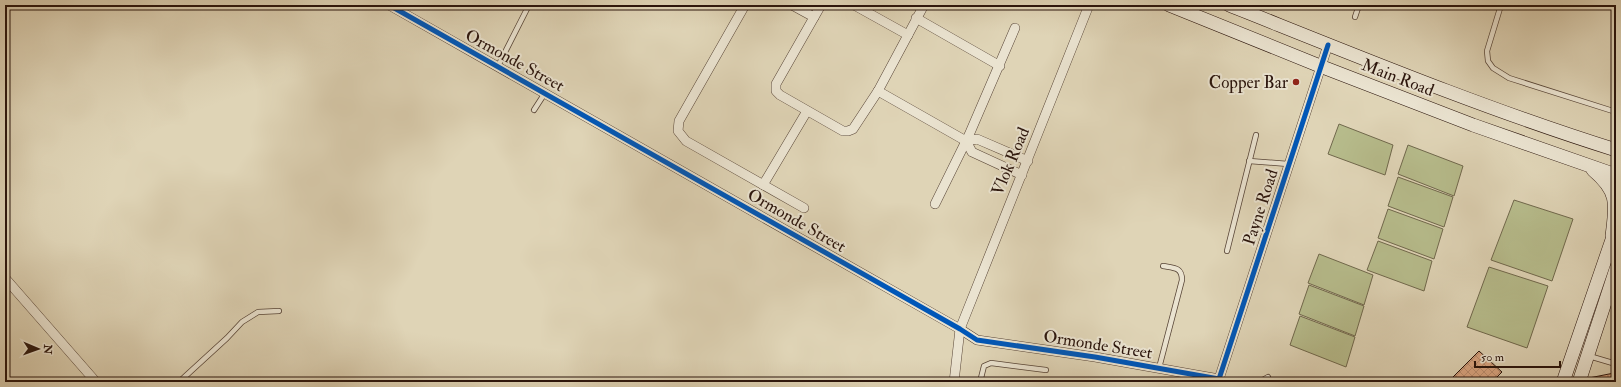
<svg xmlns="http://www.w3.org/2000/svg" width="1621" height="387" viewBox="0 0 1621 387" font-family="'IM FELL Double Pica',serif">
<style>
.garden{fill:#b6bb8b;stroke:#70684c}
.building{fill:url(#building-cross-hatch);stroke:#2a140c}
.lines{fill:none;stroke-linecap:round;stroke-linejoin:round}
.lane-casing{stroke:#574436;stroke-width:6}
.street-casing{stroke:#574436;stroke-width:10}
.secondary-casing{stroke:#2a140c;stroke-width:14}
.lane{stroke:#eae3d0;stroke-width:4.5}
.street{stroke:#eae3d0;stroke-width:9}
.secondary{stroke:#eae3d0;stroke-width:13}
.cycleway-casing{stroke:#eae3d0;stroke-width:8}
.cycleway{stroke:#0057b8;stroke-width:5}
.poi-dot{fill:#8f2418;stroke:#eae3d0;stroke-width:1.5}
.labels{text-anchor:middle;stroke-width:4;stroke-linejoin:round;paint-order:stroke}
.street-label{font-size:17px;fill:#2a140c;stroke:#eae3d0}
.poi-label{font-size:17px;fill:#2a140c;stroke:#eae3d0;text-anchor:end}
</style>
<defs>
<pattern id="building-cross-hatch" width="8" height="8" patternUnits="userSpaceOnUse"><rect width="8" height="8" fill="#dba783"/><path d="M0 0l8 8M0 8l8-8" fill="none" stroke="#bc8f70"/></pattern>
</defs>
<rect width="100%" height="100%" fill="#dfd4b6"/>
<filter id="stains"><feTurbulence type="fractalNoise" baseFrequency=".005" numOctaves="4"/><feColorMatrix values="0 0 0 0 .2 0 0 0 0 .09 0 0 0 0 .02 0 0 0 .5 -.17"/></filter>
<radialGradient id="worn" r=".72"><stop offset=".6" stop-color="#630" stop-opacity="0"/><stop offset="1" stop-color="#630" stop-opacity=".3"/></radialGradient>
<g class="garden">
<polygon points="1339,124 1393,145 1385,175 1328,154"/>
<polygon points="1408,145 1463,166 1454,196 1398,174"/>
<polygon points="1398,177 1453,197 1444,227 1388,206"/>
<polygon points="1514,200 1573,219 1552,281 1491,260"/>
<polygon points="1388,209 1443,229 1434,259 1378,238"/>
<polygon points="1378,241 1432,261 1424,291 1367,270"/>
<polygon points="1319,254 1373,275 1364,305 1308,283"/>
<polygon points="1489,267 1548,286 1527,348 1467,327"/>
<polygon points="1309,285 1364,306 1355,336 1299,314"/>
<polygon points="1300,316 1355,337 1346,367 1290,345"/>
</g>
<g class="building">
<polygon points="1479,351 1502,372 1492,382 1448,382"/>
<polygon points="1614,373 1616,382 1589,382 1589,378"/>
</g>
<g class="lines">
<g class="lane-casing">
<g id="lane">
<polyline points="1501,5 1487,51 1488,61 1493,68 1509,78 1616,112"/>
<polyline points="1355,17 1359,5"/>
<polyline points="498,66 529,5"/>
<polyline points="534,110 545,93"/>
<polyline points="1249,161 1288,164"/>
<polyline points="1227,251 1256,135"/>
<polyline points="1589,356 1616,364"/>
<path d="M1159 368 1182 280C1182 267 1174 268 1163 266"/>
<polyline points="1219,379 1228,382"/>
<polyline points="179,382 227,338 242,322 258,312 279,311"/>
<polyline points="980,382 984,366 991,363 1046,370"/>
<polyline points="1259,382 1268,377"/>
</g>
</g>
<g class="street-casing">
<g id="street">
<polyline points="389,5 960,329 977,340 1095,357 1219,379 1328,45"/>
<polyline points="745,5 679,121 678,131 686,141 804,208"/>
<polyline points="792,5 814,17"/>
<polyline points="821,5 776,84 776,91 780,95 843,131 848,131 853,129 878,91 924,5"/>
<polyline points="854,5 908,35"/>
<polyline points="916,18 1000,66"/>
<polyline points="878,91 966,141 972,152 1022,175"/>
<polyline points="966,141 977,139 1028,161"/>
<polyline points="763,185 807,111"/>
<polyline points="935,204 969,135 1015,28"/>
<polyline points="5,278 96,382"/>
<polyline points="954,382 960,329 1089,5"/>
</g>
</g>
<g class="secondary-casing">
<g id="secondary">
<polyline points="1169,5 1320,66 1473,125 1616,175"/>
<path d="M1229 5C1357 56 1485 109 1616 150"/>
<path d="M1593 170C1619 192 1616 204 1612 236"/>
<polyline points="1563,382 1616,228"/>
<polyline points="1579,382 1616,269"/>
</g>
</g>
<use href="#lane" class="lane"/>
<use href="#street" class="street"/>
<use href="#secondary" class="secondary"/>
<g class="cycleway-casing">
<polyline id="cycleway" points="389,5 960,329 977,340 1095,357 1219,379 1328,45"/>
</g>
<use href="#cycleway" class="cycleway"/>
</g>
<circle class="poi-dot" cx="1296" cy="82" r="4"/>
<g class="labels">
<g class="street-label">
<text transform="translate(515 60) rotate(29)" y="6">Ormonde Street</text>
<text transform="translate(1398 77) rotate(21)" y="6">Main Road</text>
<text transform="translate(1010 161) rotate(-67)" y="6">Vlok Road</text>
<text transform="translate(1260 207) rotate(-72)" y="6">Payne Road</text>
<text transform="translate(797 220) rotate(30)" y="6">Ormonde Street</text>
<text transform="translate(1098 344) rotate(9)" y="6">Ormonde Street</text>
</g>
<g class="poi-label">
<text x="1288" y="88">Copper Bar</text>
</g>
</g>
<rect width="1621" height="387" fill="none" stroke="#dfd4b6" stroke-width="20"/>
<rect x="6" y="6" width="1609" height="375" fill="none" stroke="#2a140c" stroke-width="2"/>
<rect x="10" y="10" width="1601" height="367" fill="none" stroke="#2a140c"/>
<g transform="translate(38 349) rotate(92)" stroke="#eae3d0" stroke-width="3" paint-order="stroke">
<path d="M0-3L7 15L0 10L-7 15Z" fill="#2a140c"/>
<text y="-6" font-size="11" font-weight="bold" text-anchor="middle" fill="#2a140c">N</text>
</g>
<path d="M1475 361v6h85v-6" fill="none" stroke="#2a140c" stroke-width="2"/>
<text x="1481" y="361" font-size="12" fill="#2a140c" stroke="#eae3d0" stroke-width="3" paint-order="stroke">50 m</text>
<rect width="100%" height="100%" filter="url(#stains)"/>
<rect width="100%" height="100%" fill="url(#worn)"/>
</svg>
